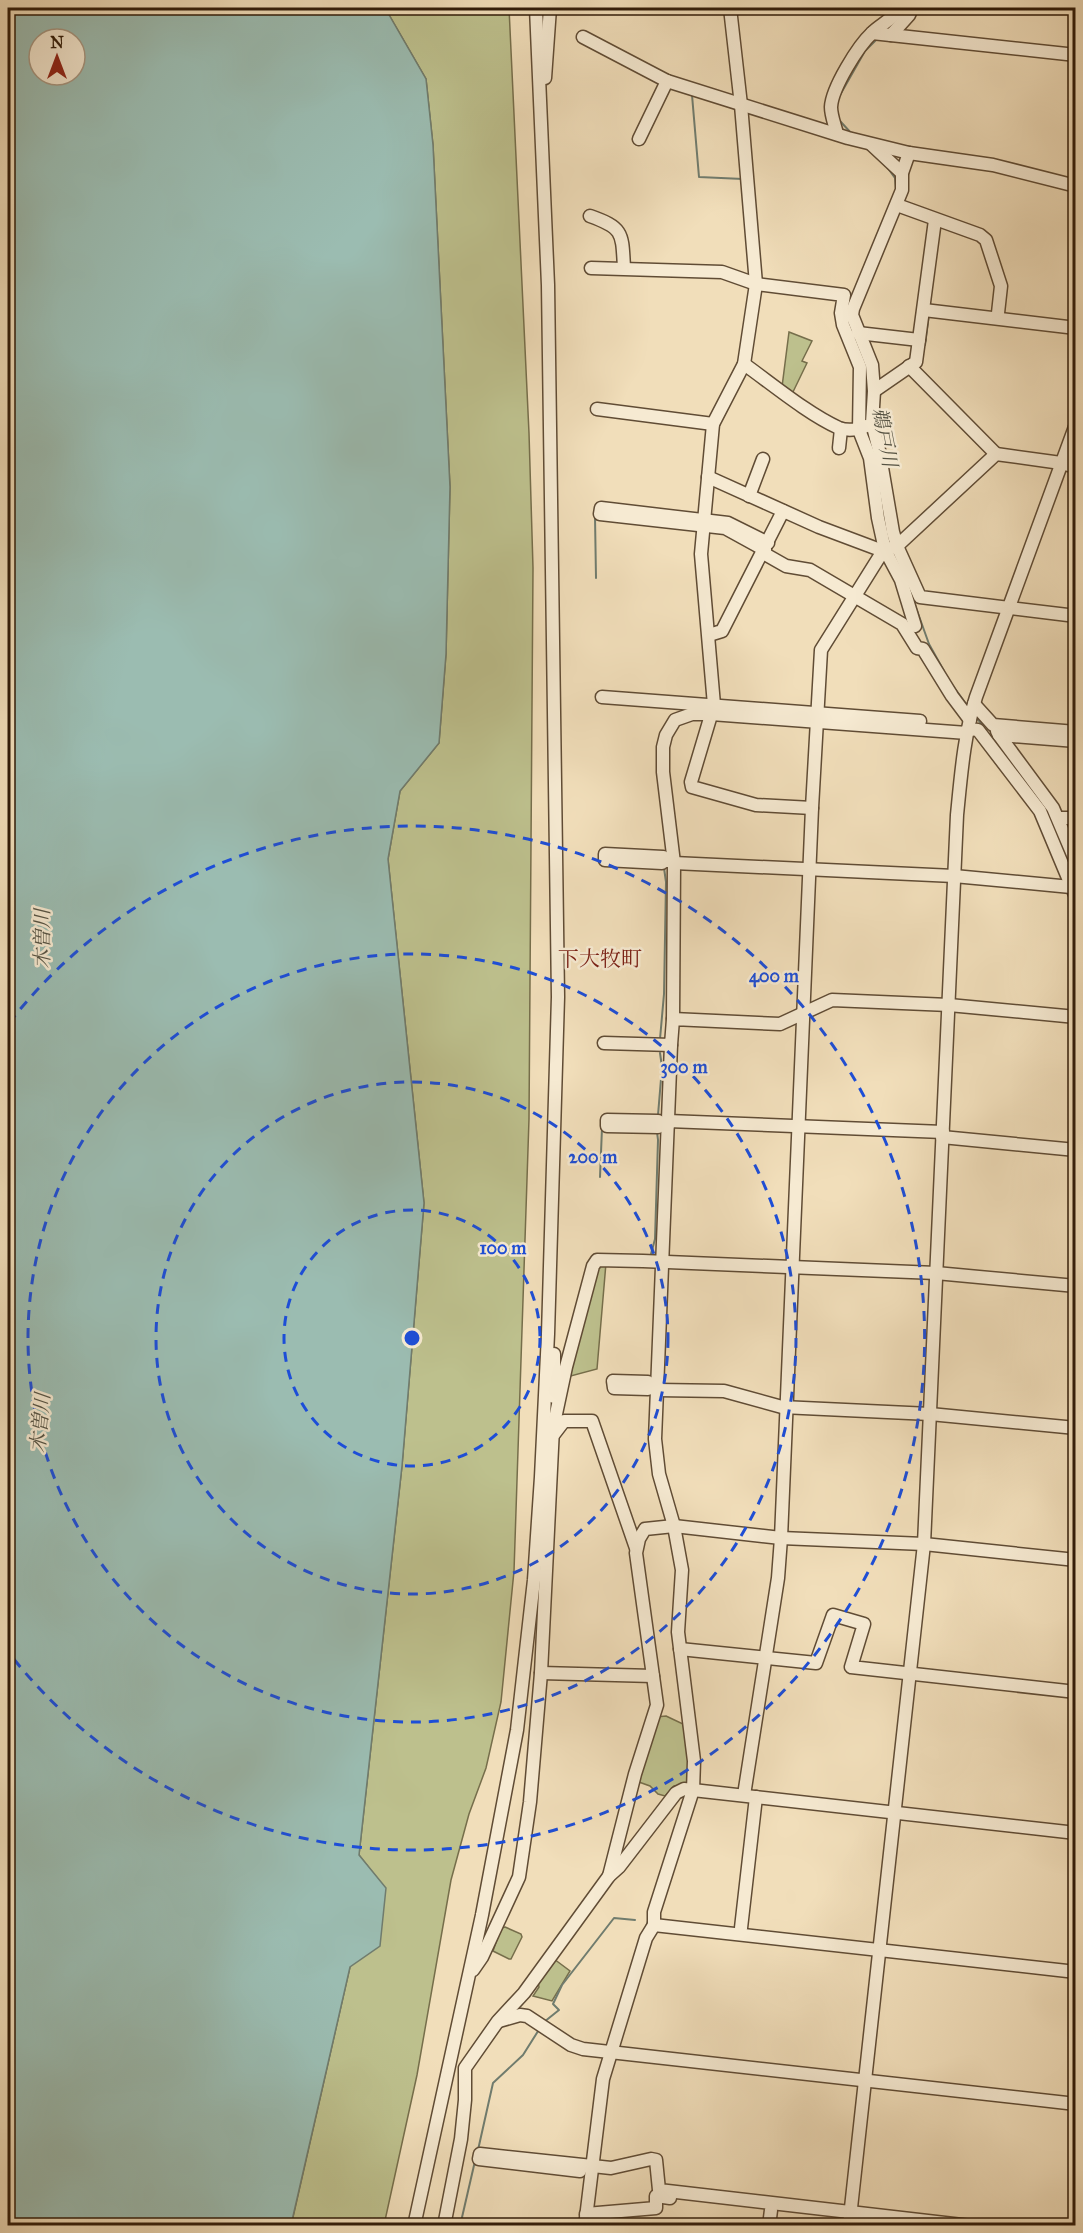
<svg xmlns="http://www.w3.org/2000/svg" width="1083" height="2233" viewBox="0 0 1083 2233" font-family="'IM FELL Great Primer','Noto Serif JP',serif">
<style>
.green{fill:#bdc08d;stroke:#766e4b;stroke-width:1.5}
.water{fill:#9bbcb1;stroke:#707c6e;stroke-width:1.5;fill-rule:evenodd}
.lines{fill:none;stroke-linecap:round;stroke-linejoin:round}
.stream{stroke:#707c6e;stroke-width:2}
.minor-casing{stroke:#604c35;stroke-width:15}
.minor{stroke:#f6ead2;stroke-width:12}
.ring{fill:none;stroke:#1d4ed8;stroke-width:3;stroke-dasharray:10 8}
.labels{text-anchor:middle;stroke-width:5;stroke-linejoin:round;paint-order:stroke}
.water-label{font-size:20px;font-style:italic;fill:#555344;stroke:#f6ead2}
.quarter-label{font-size:21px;fill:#7a1f14;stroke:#f6ead2}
.centre{fill:#1d4ed8;stroke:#f6ead2;stroke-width:3}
.ring-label{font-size:18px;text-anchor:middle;font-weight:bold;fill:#1d4ed8;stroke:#f6ead2;stroke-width:5;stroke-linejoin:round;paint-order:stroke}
</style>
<rect width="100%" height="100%" fill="#f1deba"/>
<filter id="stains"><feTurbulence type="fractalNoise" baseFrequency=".00333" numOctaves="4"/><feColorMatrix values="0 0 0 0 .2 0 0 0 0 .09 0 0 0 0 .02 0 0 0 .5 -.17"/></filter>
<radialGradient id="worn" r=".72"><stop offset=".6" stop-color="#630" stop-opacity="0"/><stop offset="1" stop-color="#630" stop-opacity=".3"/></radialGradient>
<g class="green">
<polygon points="387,8 509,8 529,433 533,568 529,1119 514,1571 501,1702 486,1768 469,1814 451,1880 417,2075 384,2225 291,2226 350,1967 385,1888 359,1855 402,1466 424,1203 388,859 400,791 439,743 446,654 450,487 433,145 426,79 388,13"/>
<polygon points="789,332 812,341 802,361 807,363 792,394 782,387"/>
<polygon points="606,1263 597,1369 567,1377 597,1265"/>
<polygon points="666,1716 683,1724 689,1761 689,1782 687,1785 674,1786 665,1796 658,1794 650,1786 636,1781 656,1717"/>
<polygon points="505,1927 521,1934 522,1937 511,1959 509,1959 493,1951 501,1928"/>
<polygon points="554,1959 570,1971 552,2001 533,1996 539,1987 538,1982"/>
</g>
<path class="water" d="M8 8H387L388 13 426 79 433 145 450 487 446 654 439 743 400 791 388 859 424 1203 402 1466 359 1855 386 1888 380 1946 350 1967 291 2225H8ZM39 39H75V75H39Z"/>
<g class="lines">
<g class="stream">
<polyline points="692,95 699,177 743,179"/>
<polyline points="840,95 865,51 878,38"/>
<polyline points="840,121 852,134"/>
<polyline points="887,167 895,178 896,188"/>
<polyline points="922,344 925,345 929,314"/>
<polyline points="865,400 866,370"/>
<polyline points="867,429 871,441"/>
<polyline points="595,517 596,578"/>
<polyline points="910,591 929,644 944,671"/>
<polyline points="953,686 969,708"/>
<polyline points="976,717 1029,787"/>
<polyline points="1046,811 1076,880"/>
<polyline points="667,1025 667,983"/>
<polyline points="660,1039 664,994 666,882 664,868"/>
<polyline points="658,1115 662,1067 660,1053"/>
<polyline points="600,1177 602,1128"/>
<polyline points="651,1254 655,1239 658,1140 657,1132"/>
<polyline points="645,1930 649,1918"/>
<polyline points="544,2022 559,2010 553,2004 562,1985 614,1918 635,1920"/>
<polyline points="478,2150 493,2083 523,2055 540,2028"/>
<polyline points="460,2226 475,2161"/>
</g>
<g class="minor-casing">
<g id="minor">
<polyline points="730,8 741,105 756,284 744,364 713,424 701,554 714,705 691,782 692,787 756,805 812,808"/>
<polyline points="872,33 1076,55"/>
<polyline points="891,35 909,15 912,8"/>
<polyline points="583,37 667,81 848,138 909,153 993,165 1076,186"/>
<polyline points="545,78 550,8"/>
<path d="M837 134C835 125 831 116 831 107 832 88 858 46 872 33 881 24 894 19 899 8"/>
<polyline points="639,139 667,81"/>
<polyline points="872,145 902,173"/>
<polyline points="909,153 902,173 902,190 853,309 852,315 872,365 874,391 872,423 879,450 893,532 897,546 920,597 1076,616"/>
<polyline points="897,205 980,235 986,240 1001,286 998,313"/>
<path d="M590 216C624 228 622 233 624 268"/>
<polyline points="591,268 722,272 756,284 844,295 841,313 843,325 860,367 859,430 870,458 878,518 885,550 901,580 915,626"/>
<polyline points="924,310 1076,328"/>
<polyline points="858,333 919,340"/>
<path d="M744 364C772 384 808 414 839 428 847 431 859 430 866 426"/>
<polyline points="909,366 996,454"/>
<polyline points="874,391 916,362 935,220"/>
<polyline points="597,409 713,424"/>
<polyline points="839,448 841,429"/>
<polyline points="708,477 819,527 883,551"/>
<polyline points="749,496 763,459"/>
<polyline points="765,550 725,528 600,514 601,508 728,523 768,543"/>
<polyline points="763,553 786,566 810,570 902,624 917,648 923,649 952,696 970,720"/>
<polyline points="709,635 722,631 783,511"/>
<polyline points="602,697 920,721"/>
<polyline points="974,704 993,725 1076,732"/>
<polyline points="968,729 978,730 1040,811 1076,897"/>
<polyline points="997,731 999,735 1076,741"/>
<polyline points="999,735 1053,808 1076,862"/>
<polyline points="1058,818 1076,818"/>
<polyline points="664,861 662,863 605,860 605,854 663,857 664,861 673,861"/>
<polyline points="674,863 954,876 1071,887"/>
<polyline points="673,1019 674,863 663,772 663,747 666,735 675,720 692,714 711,714 967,733"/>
<polyline points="604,1043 671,1045 673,1019 780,1024 832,1000 949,1005 1076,1017"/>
<polyline points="668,1121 943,1132"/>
<polyline points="659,1124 658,1127 607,1126 607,1120 658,1121 659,1124 668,1125"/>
<polyline points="942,1137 1076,1150"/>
<polyline points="554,1354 554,1397"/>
<polyline points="648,1386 648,1389 614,1388 613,1381 648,1382 648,1386 657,1386"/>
<polyline points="657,1390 724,1391 782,1407 930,1414 1076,1428"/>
<polyline points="554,1434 564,1421 592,1421 636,1548"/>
<polyline points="680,1649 816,1663 833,1615 864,1624 851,1667 1076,1692"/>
<polyline points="541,1673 653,1676"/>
<polyline points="744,1795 778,1578 781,1538 812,808 821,650 883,551 897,546 996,454 1061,463 1076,467"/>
<polyline points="609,1876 635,1774 657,1705 636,1553 639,1539 645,1529 674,1526 781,1538 924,1544 1076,1560"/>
<polyline points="654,1925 1076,1972"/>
<polyline points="741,1928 756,1797"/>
<polyline points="473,1970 482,1957 519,1877 530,1802 541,1673 553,1428 566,1367 593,1266 597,1260 643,1261 936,1273 1076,1286"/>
<polyline points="499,2021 520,2015 527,2016 571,2045 583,2049 1076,2104"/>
<polyline points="581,2165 580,2171 479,2159 480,2154 611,2168 651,2159 656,2160 659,2190 971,2226"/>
<polyline points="586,2214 656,2208 656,2196 670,2198"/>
<polyline points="414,2226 482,1915 517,1730 534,1580 541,1477 548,1334 558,997 548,285 536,8"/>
<polyline points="444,2226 461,2139 465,2100 465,2068 498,2021 524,1993 609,1876 619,1867 676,1793 684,1789 1076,1833"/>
<polyline points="585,2226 603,2079 646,1938 654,1925 654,1912 693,1790 694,1761 678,1632 682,1570 674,1526 659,1474 655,1439 671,1045"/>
<polyline points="769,2226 771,2210"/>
<path d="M849 2226 924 1544 957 815C961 775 964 735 976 697L1076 424"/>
</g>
</g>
<use href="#minor" class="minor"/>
</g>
<g class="ring">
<circle cx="412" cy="1338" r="128"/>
<circle cx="412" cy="1338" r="256"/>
<circle cx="412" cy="1338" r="384"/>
<path d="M9 1023A512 512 0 1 1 9 1653"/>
</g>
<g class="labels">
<g class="water-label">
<text transform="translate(885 437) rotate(79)" y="7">鵜戸川</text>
<text transform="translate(42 939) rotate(-90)" y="7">木曽川</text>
<text transform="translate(40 1423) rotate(-85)" y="7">木曽川</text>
</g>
<g class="quarter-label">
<text x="600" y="966">下大牧町</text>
</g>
</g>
<circle cx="412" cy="1338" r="9" class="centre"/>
<g class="ring-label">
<text x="774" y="982">400 m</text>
<text x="684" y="1073">300 m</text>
<text x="593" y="1163">200 m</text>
<text x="503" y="1254">100 m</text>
</g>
<rect width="1083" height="2233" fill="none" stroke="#f1deba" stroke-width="30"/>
<rect x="9" y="9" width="1065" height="2215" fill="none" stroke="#301b09" stroke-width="3"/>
<rect x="15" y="15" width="1053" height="2203" fill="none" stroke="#301b09" stroke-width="1.5"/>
<g transform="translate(57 57)"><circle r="28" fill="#f6ead2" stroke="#a79782" stroke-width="1.5"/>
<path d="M0-4.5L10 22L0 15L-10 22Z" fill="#8f2418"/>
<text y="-9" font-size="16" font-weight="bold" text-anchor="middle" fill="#301b09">N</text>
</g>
<rect width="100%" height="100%" filter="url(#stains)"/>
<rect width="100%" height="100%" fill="url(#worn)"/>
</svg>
